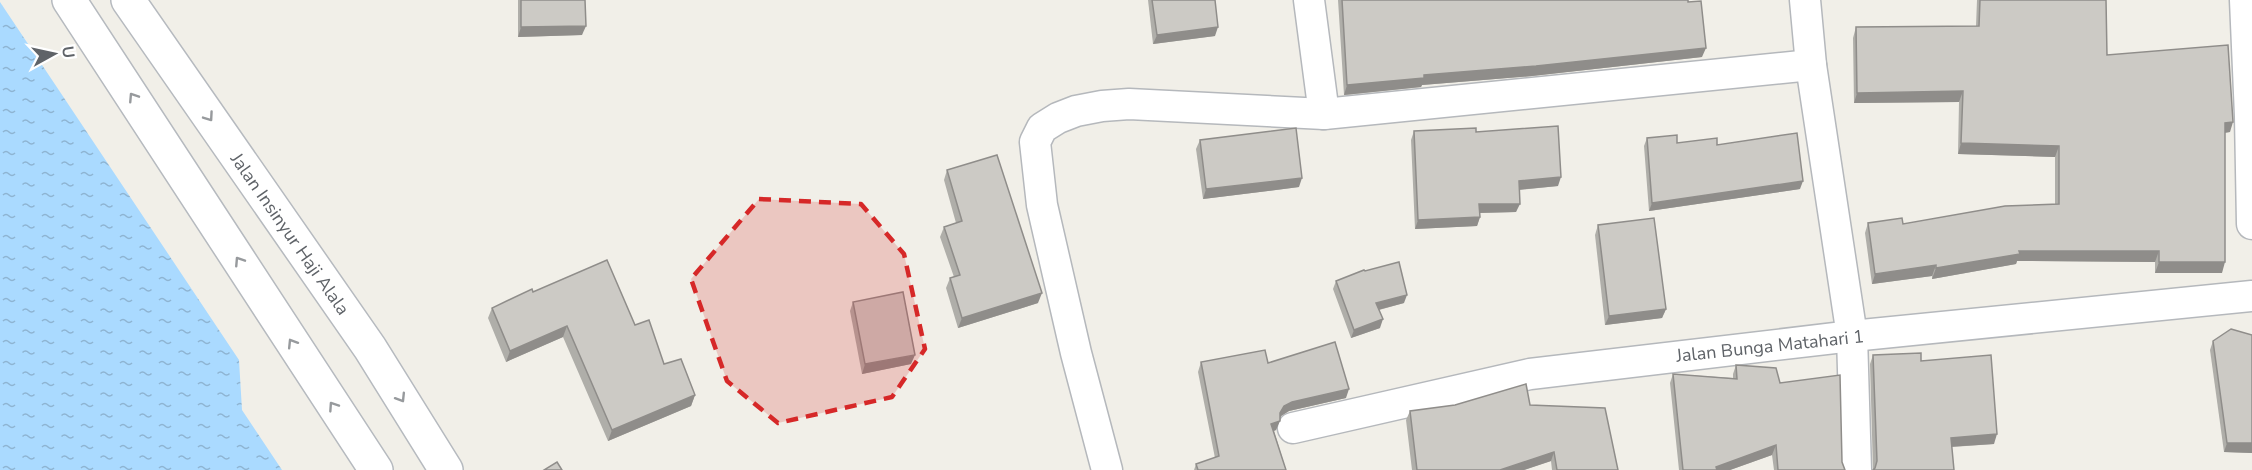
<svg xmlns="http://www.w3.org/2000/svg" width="2252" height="470" viewBox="0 0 2252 470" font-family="'Nunito Sans',sans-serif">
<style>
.water{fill:url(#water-ripples)}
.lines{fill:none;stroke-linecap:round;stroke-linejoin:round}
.street-casing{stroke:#b5b8bc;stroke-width:33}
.secondary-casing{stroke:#b6babf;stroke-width:36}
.street{stroke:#fff;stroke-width:30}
.secondary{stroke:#fff;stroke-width:33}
.wall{fill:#afaea9}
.shaded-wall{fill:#8f8d8a}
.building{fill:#cccac5;stroke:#8f8d8a;stroke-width:1.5}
.oneway{stroke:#979a9d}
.marked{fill:#d62828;fill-opacity:0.2;stroke:#d62828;stroke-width:4.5;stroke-dasharray:12 8;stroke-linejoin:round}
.labels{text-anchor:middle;stroke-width:4.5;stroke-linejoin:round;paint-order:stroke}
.street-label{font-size:18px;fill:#5f6368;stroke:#fff}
</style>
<defs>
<pattern id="water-ripples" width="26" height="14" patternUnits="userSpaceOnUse" patternTransform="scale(1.5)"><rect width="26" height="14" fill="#aadaff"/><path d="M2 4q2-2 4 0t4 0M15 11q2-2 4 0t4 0" fill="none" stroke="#8eb4d2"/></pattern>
</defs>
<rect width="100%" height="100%" fill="#f1efe8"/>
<polygon class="water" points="0,2 239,360 242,410 282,470 0,470"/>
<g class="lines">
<g class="street-casing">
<g id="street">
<polyline points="1309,0 1324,114"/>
<polyline points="1805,0 1811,65 1852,336 1856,470"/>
<polyline points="2245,0 2250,116 2252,224"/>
<polyline points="1293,428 1530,374 1852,336 2252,296"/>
<polyline points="1107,470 1076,353 1042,205 1035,142 1042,128 1058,118 1076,111 1102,106 1129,104 1324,114 1811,65"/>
</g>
</g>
<g class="secondary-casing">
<g id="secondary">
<polyline points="69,0 376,470"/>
<polyline points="128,0 370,348 446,470"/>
</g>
</g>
<use href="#street" class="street"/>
<use href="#secondary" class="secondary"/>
</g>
<g class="wall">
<polygon points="518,0 585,0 582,35 518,37"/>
<polygon points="1148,0 1215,0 1215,36 1153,44"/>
<polygon points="1338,0 1688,0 1702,57 1532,76 1422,85 1421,87 1344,95"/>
<polygon points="1977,0 2106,0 2107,55 2230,132 2225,133 2222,273 2155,273 2155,262 2017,261 2016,264 1932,279 1932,276 1872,284 1865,233 1868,223 1903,224 2055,204 2055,157 1958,154 1959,102 1854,103 1853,38 1856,27 1976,26"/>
<polygon points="1414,131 1476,132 1558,186 1520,190 1516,212 1480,213 1480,217 1477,226 1415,229 1411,140"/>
<polygon points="1647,138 1677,143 1717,145 1800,189 1649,211 1644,146"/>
<polygon points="1200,140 1299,187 1203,199 1196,149"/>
<polygon points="947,170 1038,303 958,328 946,288 950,278 954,277 940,237 944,227 956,223 944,180"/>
<polygon points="1598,225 1666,309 1662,318 1605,325 1595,235"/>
<polygon points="1365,271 1404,303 1379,310 1380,328 1351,338 1333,289 1336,281"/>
<polygon points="533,292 635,325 664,364 695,395 691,406 608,441 563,337 506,362 488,318 492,308"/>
<polygon points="853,302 911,364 862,374 850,311"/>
<polygon points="2252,335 2252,453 2224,452 2210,350 2213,341"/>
<polygon points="1873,355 1921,361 1994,444 1952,447 1873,470 1870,364"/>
<polygon points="1201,362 1268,363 1346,398 1289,411 1281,416 1276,430 1274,431 1286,470 1194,470 1196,464 1215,458 1198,372"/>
<polygon points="1736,365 1780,383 1842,462 1845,470 1774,470 1772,455 1730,470 1679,470 1670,383 1673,374 1733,378 1733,374"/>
<polygon points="1530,405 1618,470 1552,470 1551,461 1524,470 1412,470 1406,420 1410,411"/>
</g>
<g class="shaded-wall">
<polygon points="586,26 582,35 518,37 521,27"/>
<polygon points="1218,27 1215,36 1153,44 1157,35"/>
<polygon points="1706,48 1702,57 1532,76 1422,85 1421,87 1344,95 1347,85 1424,75"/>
<polygon points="1963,91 1959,102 1854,103 1857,93"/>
<polygon points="2233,122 2230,132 2221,133 2225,123"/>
<polygon points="1961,143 2059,146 2055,157 1958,154"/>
<polygon points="1561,177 1558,186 1516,190 1519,181"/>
<polygon points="1302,178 1299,187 1203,199 1206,189"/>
<polygon points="1803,181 1800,189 1649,211 1652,203"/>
<polygon points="1479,204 1520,204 1516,212 1476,213"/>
<polygon points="1480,217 1477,226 1415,229 1418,220"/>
<polygon points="2019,251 2159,251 2155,262 2017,261 2016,264 1932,279 1936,268"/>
<polygon points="2159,262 2225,262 2222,273 2155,273"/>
<polygon points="1936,265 1932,276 1872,284 1875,274"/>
<polygon points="1042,293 1038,303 958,328 962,318"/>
<polygon points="1407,295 1404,303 1374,311 1376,303"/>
<polygon points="1666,309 1662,318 1605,325 1609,316"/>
<polygon points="1383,319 1380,328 1351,338 1354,330"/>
<polygon points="567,326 563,337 506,362 510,351"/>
<polygon points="915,355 911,364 862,374 865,364"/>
<polygon points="1349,389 1346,398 1289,411 1281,416 1277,422 1280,421 1276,430 1268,433 1271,424 1284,406 1292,402"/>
<polygon points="695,395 691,406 608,441 612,430"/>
<polygon points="1997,434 1994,444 1947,447 1951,438"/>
<polygon points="2227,443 2252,443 2252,453 2224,452"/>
<polygon points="1776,445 1772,455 1730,470 1715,470 1716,467"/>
<polygon points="1554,452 1551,461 1524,470 1500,470"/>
</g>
<g class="building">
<polygon points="521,0 585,0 586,26 521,27"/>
<polygon points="1152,0 1215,0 1218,27 1157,35"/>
<polygon points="1342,0 1688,0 1688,2 1701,1 1706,48 1536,66 1424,75 1424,78 1347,85"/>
<polygon points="1980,0 2106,0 2107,55 2228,45 2233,122 2225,123 2225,262 2159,262 2159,251 2019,251 2020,254 1936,268 1936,265 1875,274 1868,223 1902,218 1903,224 2005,206 2059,204 2059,146 1961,143 1963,91 1857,93 1856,27 1979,26"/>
<polygon points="1558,126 1561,177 1519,181 1520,204 1479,204 1480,217 1418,220 1414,131 1476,128 1476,132"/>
<polygon points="1296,128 1302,178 1206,189 1200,140"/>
<polygon points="1797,133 1803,181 1652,203 1647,138 1677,135 1677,143 1717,138 1717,145"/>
<polygon points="997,155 1042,293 962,318 950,278 960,275 944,227 962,221 947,170"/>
<polygon points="1654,218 1666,309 1609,316 1598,225"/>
<polygon points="607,260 635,325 649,320 664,364 681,359 695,395 612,430 567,326 510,351 492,308 532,289 533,292"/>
<polygon points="1399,262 1407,295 1376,303 1383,319 1354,330 1336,281 1364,270 1365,271"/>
<polygon points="903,292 915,355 865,364 853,302"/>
<polygon points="2231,329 2252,335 2252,443 2227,443 2213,341"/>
<polygon points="1335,342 1349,389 1292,402 1284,406 1280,413 1280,421 1271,424 1286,470 1198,470 1196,464 1219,456 1201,362 1265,350 1268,363"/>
<polygon points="1921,353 1921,361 1991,355 1997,434 1951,438 1954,470 1873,470 1875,468 1877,461 1873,355"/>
<polygon points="1736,365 1776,368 1780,383 1840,375 1842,462 1845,470 1778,470 1776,445 1716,467 1717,470 1683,470 1673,374 1737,379"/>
<polygon points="1526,384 1530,405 1605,408 1618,470 1557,470 1554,452 1500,470 1417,470 1410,411 1455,405"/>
<polygon points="557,462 562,470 544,470"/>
</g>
<defs><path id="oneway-chevron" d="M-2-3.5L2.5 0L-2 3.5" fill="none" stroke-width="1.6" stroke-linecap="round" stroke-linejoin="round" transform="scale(1.5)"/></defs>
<g class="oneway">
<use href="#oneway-chevron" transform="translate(133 97) rotate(-123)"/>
<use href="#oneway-chevron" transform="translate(209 117) rotate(55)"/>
<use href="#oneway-chevron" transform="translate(239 261) rotate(-123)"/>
<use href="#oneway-chevron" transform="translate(292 343) rotate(-122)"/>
<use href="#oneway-chevron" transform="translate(401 398) rotate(58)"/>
<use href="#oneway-chevron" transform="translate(333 406) rotate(-124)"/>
</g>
<path class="marked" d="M759 199 861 204 904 254 925 349 892 397 778 423 727 381 691 279Z"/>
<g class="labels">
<g class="street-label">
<text transform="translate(290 234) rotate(55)" y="6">Jalan Insinyur Haji Alala</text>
<text transform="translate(1770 346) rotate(-6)" y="6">Jalan Bunga Matahari 1</text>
</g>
</g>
<g transform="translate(54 54) rotate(82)" stroke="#ffffff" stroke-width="4.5" paint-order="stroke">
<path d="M0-4.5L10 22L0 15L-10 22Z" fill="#5f6368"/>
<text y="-9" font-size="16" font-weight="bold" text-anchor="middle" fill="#5f6368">U</text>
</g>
</svg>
